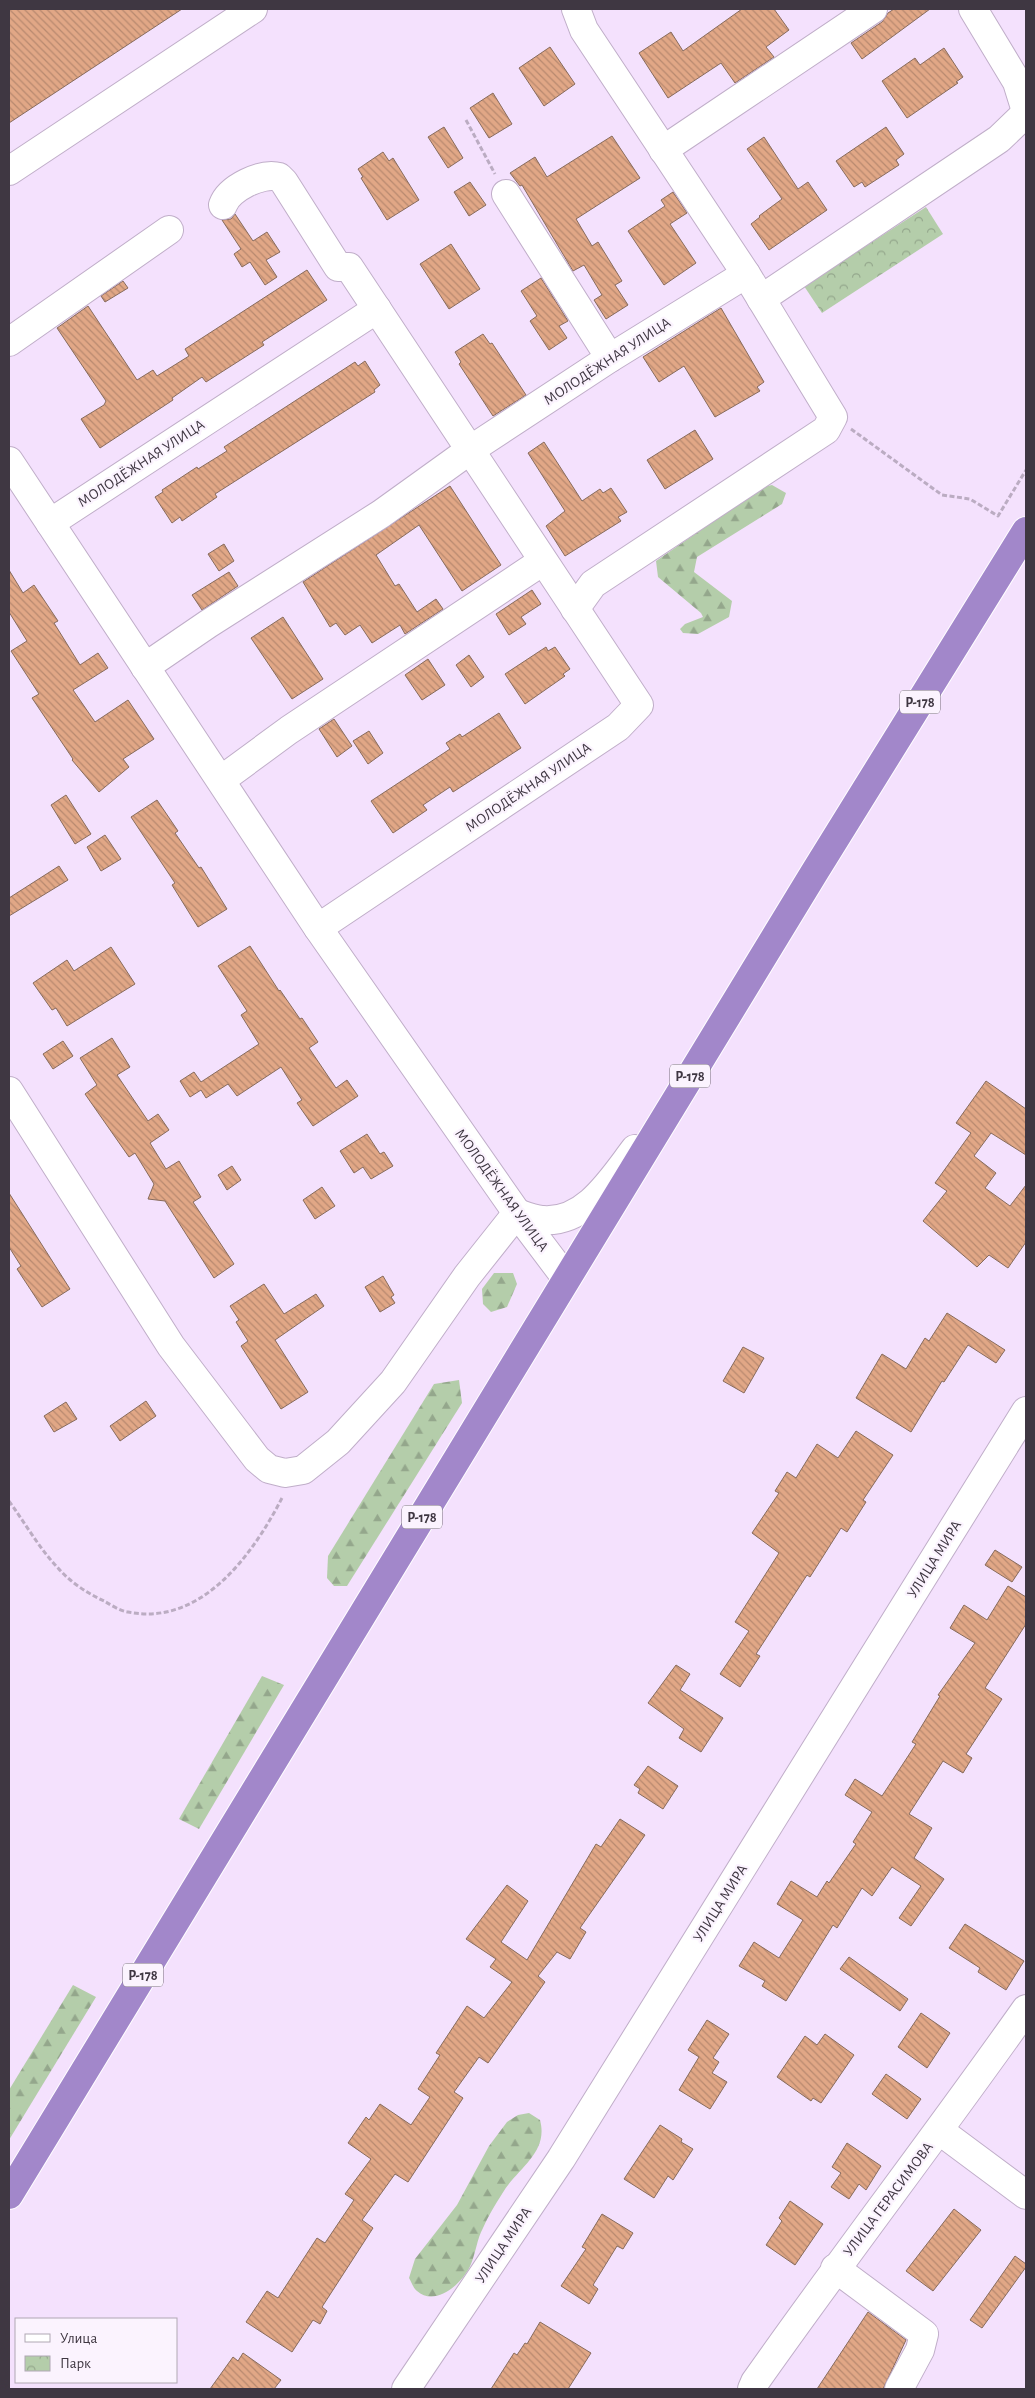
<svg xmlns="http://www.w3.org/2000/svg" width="1035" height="2398" viewBox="0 0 1035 2398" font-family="'Alegreya Sans',sans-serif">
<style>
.forest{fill:url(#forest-firs)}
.park{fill:url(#park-crowns)}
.building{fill:url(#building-back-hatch);stroke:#876b5c}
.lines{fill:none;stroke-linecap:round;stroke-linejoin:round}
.minor-casing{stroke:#c0aec9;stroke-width:30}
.highway-casing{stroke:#fff;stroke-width:30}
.path{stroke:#bbacc2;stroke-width:3;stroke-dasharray:5 2.5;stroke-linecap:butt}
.minor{stroke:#fff;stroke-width:28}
.highway{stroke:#a287ca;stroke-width:28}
.labels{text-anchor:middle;stroke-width:4.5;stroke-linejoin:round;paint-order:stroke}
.shield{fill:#fbf3fe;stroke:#776f7a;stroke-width:1}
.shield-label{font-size:14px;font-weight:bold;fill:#3f3742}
.street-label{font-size:15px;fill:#3f3742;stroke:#fbf3fe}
</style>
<defs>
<pattern id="forest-firs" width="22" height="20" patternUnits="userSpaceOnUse" patternTransform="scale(1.25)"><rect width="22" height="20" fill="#b4cdaa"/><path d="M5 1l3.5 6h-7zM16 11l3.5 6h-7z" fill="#94a78c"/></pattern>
<pattern id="park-crowns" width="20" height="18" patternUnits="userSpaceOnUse" patternTransform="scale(1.25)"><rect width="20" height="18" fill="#b4cdaa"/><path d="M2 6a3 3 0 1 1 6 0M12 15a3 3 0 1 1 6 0" fill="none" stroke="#94a78c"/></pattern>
<pattern id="building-back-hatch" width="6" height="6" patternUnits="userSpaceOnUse" patternTransform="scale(1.25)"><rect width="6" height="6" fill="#e1a786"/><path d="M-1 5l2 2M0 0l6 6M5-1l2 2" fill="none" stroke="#b8896f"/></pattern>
</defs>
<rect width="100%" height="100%" fill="#f4e1fd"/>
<g class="forest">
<polygon points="772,485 786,493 782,504 697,557 694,572 732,601 729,617 698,634 683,633 680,629 685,624 703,617 701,613 658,577 656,561 763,487"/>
<polygon points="494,1273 513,1273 517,1284 507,1307 491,1312 483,1304 482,1289"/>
<polygon points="459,1380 462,1403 347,1586 334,1586 327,1578 328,1556 434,1384"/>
<polygon points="262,1676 284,1685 199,1829 179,1819"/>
<polygon points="73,1985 96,1997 9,2140 9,2090"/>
<path d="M529 2113 540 2120C549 2153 517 2168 502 2194 495 2205 488 2216 483 2228 477 2239 476 2252 471 2264 464 2282 436 2308 417 2291 413 2288 411 2281 409 2278L415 2259 457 2205 489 2146 507 2122 518 2115Z"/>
</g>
<polygon class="park" points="926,207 943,234 822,313 804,286"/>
<g class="building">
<polygon points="9,9 182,9 9,123"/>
<polygon points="742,9 774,9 789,30 766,47 774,57 735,83 721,63 668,98 639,53 671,32 683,51"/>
<polygon points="894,9 930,9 862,59 851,43 882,22 888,13"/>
<polygon points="550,47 575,84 544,106 519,68"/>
<polygon points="944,48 963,77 956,82 958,83 907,118 882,81 915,58 920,65"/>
<polygon points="493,93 512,124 489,138 470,108"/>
<polygon points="444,127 463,158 448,168 428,137"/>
<polygon points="886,127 904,154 896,160 899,165 865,187 862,182 854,187 836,161"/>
<polygon points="612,136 640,178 576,219 592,246 598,242 622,281 615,285 628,305 606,319 594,300 602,295 584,265 573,271 522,185 520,186 510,173 535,157 547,177"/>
<polygon points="764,137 798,189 808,182 827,210 769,250 751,224 760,217 759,216 782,199 747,149"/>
<polygon points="383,152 389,161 393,158 419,200 387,220 361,178 363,177 358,169"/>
<polygon points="470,182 486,205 469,216 454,192"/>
<polygon points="673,192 687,213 670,224 696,263 664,285 628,231 665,206 661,200"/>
<polygon points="235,214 253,241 267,232 280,252 266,260 277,277 265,285 250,262 242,267 234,254 241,249 222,220 231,219"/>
<polygon points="451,244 480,289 449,309 420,264"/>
<polygon points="307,270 327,300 262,342 264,345 206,382 202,377 172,398 173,400 100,448 81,419 104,405 106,401 57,328 88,306 137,380 153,370 157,376 189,356 185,349"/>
<polygon points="541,278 568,321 559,326 567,338 549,350 530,321 537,316 521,291"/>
<polygon points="123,281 128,288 105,302 101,296"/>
<polygon points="721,308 764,382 757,387 760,391 715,417 684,366 659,382 643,357"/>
<polygon points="483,334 490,344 492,343 526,395 493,416 459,364 461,362 455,352"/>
<polygon points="365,361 380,385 374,390 375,392 215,494 217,497 182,521 180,517 172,523 155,497 163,492 162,490 197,467 198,469 227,451 224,447 355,362 358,366"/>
<polygon points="695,430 713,459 665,489 647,460"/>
<polygon points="544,442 582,501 600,489 603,493 611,488 627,512 618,517 621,521 565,556 546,526 565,511 528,453"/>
<polygon points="450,486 501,565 462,591 419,525 376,555 395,586 399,584 417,612 436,599 443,609 405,634 400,625 372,643 360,625 345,635 336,623 330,627 303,582"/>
<polygon points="224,544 234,561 219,571 208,554"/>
<polygon points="9,570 23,593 34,585 58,621 54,623 80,665 98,653 108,668 73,690 95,722 128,700 154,739 123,759 129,767 99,792 72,760 73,759 32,698 39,694 11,651 27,641 9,612"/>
<polygon points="229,572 238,586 202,610 192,595"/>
<polygon points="532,590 541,604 521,617 526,624 509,635 496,614"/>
<polygon points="283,617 323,679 292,699 251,638"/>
<polygon points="546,647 548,651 555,647 570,669 563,674 565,676 525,704 505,674"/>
<polygon points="469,655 484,677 471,687 456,665"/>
<polygon points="428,659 445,685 422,700 405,675"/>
<polygon points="499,713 521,748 453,792 450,787 423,805 427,810 393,833 371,801 450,749 446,743 460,734 462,737"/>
<polygon points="334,719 352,746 337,757 319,729"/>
<polygon points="369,731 383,753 368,764 353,741"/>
<polygon points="66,795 91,834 75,844 51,805"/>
<polygon points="157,800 178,831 175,833 199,868 201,867 227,909 198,927 172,885 175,883 131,817"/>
<polygon points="105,835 121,859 101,871 87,847"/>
<polygon points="59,866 68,880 9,916 9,898"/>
<polygon points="250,946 279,991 280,990 300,1019 302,1018 318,1042 309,1048 336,1088 347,1080 358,1096 313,1126 297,1103 302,1100 281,1067 237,1096 228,1084 206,1098 201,1090 190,1097 180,1081 194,1072 201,1082 259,1044 241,1015 247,1011 218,966"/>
<polygon points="111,947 135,984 67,1026 56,1008 52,1010 33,983 67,960 74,971"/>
<polygon points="112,1038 130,1067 117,1075 148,1121 158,1114 169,1130 150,1143 166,1169 179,1161 201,1197 193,1202 234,1264 214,1278 165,1201 148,1199 154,1184 135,1153 129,1157 85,1094 97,1085 80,1058"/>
<polygon points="63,1041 73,1056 53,1069 43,1054"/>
<polygon points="986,1081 1026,1109 1026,1155 991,1133 974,1156 996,1173 985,1188 1010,1206 1026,1185 1026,1242 1008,1268 989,1255 977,1267 923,1221 947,1191 935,1183 971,1133 956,1123"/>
<polygon points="367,1134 380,1154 384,1152 393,1166 371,1179 363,1167 354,1173 340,1151"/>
<polygon points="232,1166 241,1180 227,1190 218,1175"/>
<polygon points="322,1187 335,1206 315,1219 303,1200"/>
<polygon points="9,1193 70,1289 42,1307 17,1269 21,1266 9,1247"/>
<polygon points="383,1276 394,1295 391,1297 395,1303 380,1312 365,1287"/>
<polygon points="264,1284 284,1314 316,1294 324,1306 275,1340 308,1392 281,1409 241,1346 248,1341 236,1322 239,1320 230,1306"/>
<polygon points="947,1313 1005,1350 996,1363 968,1345 944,1382 942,1381 911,1432 856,1398 882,1354 906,1369 925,1338 929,1341"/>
<polygon points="743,1347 764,1358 744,1393 723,1381"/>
<polygon points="146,1401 156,1416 120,1441 110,1426"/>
<polygon points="66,1402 77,1419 54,1432 44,1416"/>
<polygon points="856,1431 893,1455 863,1500 866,1502 847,1532 841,1528 810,1577 807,1575 756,1654 760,1656 740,1687 720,1674 749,1631 735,1622 779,1553 752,1533 779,1493 775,1491 787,1472 796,1478 817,1444 838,1458"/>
<polygon points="995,1550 1022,1567 1012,1582 985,1565"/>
<polygon points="1008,1586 1026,1597 1026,1624 985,1688 1002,1699 966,1754 972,1758 963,1773 943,1761 909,1814 932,1828 914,1858 944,1879 911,1926 899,1918 921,1886 892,1867 872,1896 862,1888 837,1928 833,1925 786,2001 762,1986 765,1981 739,1966 754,1942 779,1958 803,1920 777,1904 791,1881 817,1897 827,1881 829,1883 856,1844 853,1842 872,1812 845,1795 855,1779 882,1796 916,1744 912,1742 940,1696 938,1695 975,1643 950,1628 964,1605 987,1620"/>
<polygon points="676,1665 690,1674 680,1690 723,1718 701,1752 679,1738 684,1729 648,1703"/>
<polygon points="648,1766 678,1786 663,1809 638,1793 640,1789 634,1785"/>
<polygon points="620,1819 645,1835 580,1928 586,1932 570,1959 557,1952 538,1976 545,1982 488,2063 479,2057 454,2092 463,2098 408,2182 395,2174 362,2220 373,2228 322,2307 327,2311 320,2324 313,2320 292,2352 246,2322 267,2291 278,2298 317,2238 325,2243 354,2200 345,2194 371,2159 348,2143 366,2117 369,2120 380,2104 411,2125 430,2097 418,2089 440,2055 436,2053 467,2006 484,2018 512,1982 490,1967 496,1959 466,1939 507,1885 528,1901 501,1942 527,1960 596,1844 601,1847"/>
<polygon points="965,1924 1024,1961 1006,1990 978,1972 980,1968 949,1948"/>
<polygon points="849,1957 908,1999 900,2011 840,1969"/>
<polygon points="921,2013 950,2033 927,2068 898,2047"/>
<polygon points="707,2020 729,2034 713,2058 719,2062 712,2073 727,2082 710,2109 679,2090 699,2057 688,2050"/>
<polygon points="825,2034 854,2055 821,2103 813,2098 811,2101 777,2077 805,2036 817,2045"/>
<polygon points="886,2074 921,2099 907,2119 872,2094"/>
<polygon points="660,2125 682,2139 681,2142 693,2149 673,2180 668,2176 654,2198 624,2179"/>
<polygon points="847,2143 881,2166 866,2190 859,2184 849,2199 831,2187 841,2173 832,2167"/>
<polygon points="790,2201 823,2224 795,2265 766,2245 782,2221 779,2218"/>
<polygon points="954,2209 981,2230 933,2291 906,2271"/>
<polygon points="602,2214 633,2233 623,2249 617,2246 593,2285 598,2289 589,2304 561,2286 586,2249 582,2247"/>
<polygon points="1015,2256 1026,2264 1026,2267 982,2328 970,2320"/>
<polygon points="868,2312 906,2340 883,2389 817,2389"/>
<polygon points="540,2322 591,2353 568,2389 491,2389 514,2353 517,2355 525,2343 527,2344"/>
<polygon points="243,2353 281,2380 274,2389 210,2389 233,2357 238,2361"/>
</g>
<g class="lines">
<g class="minor-casing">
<g id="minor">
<polyline points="973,9 1017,82 1026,111"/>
<polyline points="663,150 873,9"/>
<polyline points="9,171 253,9"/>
<polyline points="506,194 610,358"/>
<path d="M223 205C229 188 262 172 279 177L284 182 338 267H349L639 705 618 727 318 928"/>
<polyline points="761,299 999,139 1026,113"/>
<polyline points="9,342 169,230"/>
<polyline points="9,461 318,928 517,1213 566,1278"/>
<polyline points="50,523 377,309"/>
<polyline points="575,609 593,584 826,430 833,417 746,274 584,30 576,9"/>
<polyline points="145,667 208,624 381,514 470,450 610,358 746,274"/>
<polyline points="221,780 289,730 543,561"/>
<path d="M9 1091 171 1346 257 1459 269 1469 285 1473 303 1470 338 1442 393 1382 467 1276 517 1213C525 1216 535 1220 543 1220 586 1223 612 1179 635 1149"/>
<polyline points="940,2131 1026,2195"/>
<polyline points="835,2268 924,2334 920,2350 899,2389"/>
<polyline points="406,2389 561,2159 1026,1411"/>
<path d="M752 2389 755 2382C843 2257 937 2135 1026 2009"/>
</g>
</g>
<g class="highway-casing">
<polyline id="highway" points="9,2195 814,873 1026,531"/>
</g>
<g class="path">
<polyline points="466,120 495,174"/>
<polyline points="851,429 942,495 970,499 998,516 1026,470"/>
<path d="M9 1501C25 1523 39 1548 58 1568 70 1582 87 1593 104 1601 111 1605 120 1611 128 1612 202 1627 254 1553 283 1496"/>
</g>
<use href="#minor" class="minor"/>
<use href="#highway" class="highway"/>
</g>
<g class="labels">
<g class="shield">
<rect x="900" y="690.5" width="40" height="23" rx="4"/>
<rect x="670" y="1064.5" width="40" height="23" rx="4"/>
<rect x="402" y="1505.5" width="40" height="23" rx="4"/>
<rect x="123" y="1963.5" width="40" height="23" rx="4"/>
</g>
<g class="shield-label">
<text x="920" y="707">Р-178</text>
<text x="690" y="1081">Р-178</text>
<text x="422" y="1522">Р-178</text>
<text x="143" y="1980">Р-178</text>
</g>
<g class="street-label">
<text transform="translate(607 361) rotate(-33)" y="5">МОЛОДЁЖНАЯ УЛИЦА</text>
<text transform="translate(141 463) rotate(-33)" y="5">МОЛОДЁЖНАЯ УЛИЦА</text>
<text transform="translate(528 787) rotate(-34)" y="5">МОЛОДЁЖНАЯ УЛИЦА</text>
<text transform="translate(502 1190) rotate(54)" y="5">МОЛОДЁЖНАЯ УЛИЦА</text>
<text transform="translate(934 1559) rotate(-58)" y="5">УЛИЦА МИРА</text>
<text transform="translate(720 1903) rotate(-58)" y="5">УЛИЦА МИРА</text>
<text transform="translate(888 2199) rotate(-53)" y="5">УЛИЦА ГЕРАСИМОВА</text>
<text transform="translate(503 2245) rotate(-56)" y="5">УЛИЦА МИРА</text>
</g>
</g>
<rect width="1035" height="2398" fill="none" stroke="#3f3742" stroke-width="20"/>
<rect x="15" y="2318" width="162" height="65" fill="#fbf3fe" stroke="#b0a8b3"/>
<rect x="25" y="2334" width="25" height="8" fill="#ffffff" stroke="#b0a8b3"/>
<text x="60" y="2343" font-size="15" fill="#3f3742">Улица</text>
<rect x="25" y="2356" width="25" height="15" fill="url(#park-crowns)" stroke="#b0a8b3"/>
<text x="60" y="2368" font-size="15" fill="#3f3742">Парк</text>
</svg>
